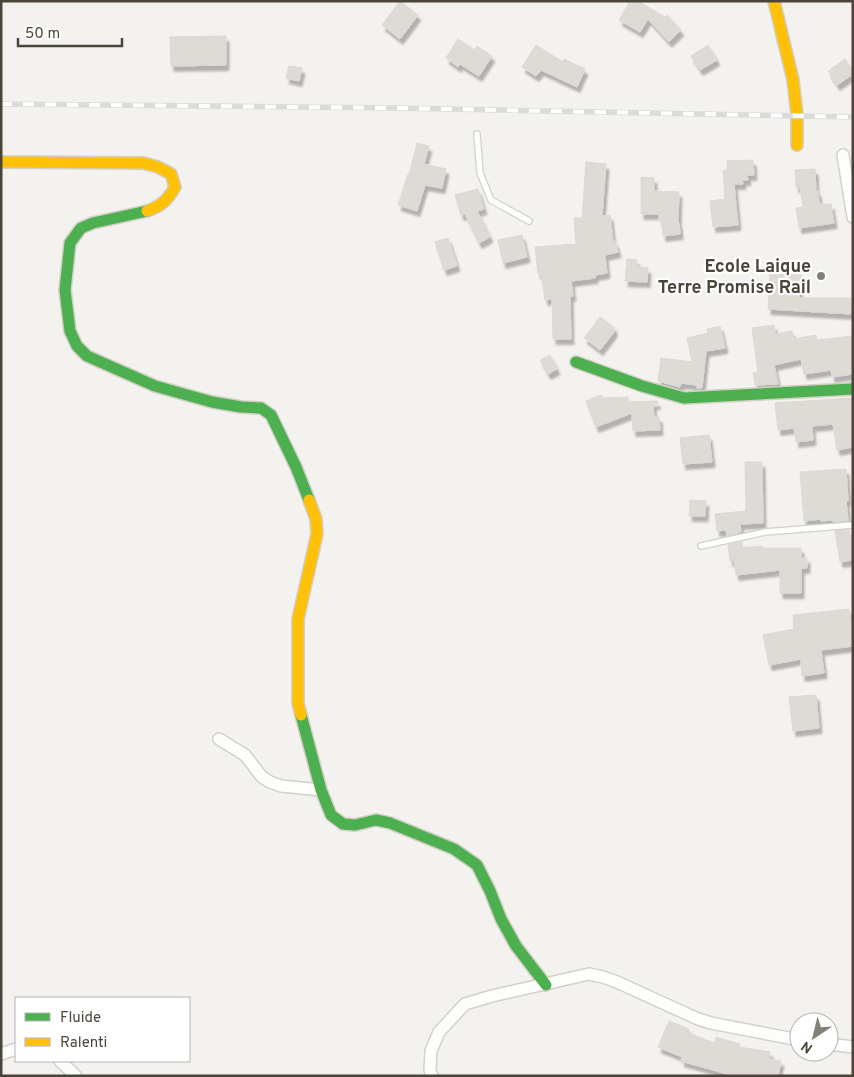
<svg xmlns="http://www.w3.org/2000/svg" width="854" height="1077" viewBox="0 0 854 1077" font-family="Overpass,sans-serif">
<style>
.building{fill:#dedbd6;stroke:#dcd9d4;filter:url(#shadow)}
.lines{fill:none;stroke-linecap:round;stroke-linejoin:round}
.lane-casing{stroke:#d2d0cb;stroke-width:8}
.street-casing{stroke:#d2d0cb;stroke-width:14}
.fast-casing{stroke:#d3cfc5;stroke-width:14}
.slow-casing{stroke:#d3cfc5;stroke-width:14}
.lane{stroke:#fdfdfc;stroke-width:5.5}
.street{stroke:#fdfdfc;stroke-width:11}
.fast{stroke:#4caf50;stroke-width:11}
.slow{stroke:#ffc107;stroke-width:11}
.rail-casing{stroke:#dbdbda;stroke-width:5.5}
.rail{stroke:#fff;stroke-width:4;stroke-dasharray:11;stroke-linecap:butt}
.poi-dot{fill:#868178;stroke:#fff;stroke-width:2}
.labels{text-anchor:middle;stroke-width:4.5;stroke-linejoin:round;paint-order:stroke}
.poi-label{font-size:18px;font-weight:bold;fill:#4b4439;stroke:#fff;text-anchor:end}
</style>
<defs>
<filter id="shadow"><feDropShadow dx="3" dy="5.5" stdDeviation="1" flood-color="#0004"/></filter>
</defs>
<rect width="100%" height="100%" fill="#f4f2ee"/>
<g class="building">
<polygon points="400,1 418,15 400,39 382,25"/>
<polygon points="630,1 638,1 665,17 667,15 681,30 669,42 648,19 640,32 619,20"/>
<polygon points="226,36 226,65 171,66 170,37"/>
<polygon points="458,39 475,50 477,46 492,56 479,76 460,64 458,67 446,58"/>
<polygon points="536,45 563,62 564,59 585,69 577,87 541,70 536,76 522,67"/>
<polygon points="708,45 717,60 700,70 691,56"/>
<polygon points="845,59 853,71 853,74 837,85 828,71"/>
<polygon points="289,66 302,68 299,81 286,78"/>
<polygon points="417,143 429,146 424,164 446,169 442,188 425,185 417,211 398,205 408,174 409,175"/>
<polygon points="753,160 754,175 747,175 748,180 742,180 743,184 734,184 738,225 713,227 710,201 725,199 723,171 727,170 727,161"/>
<polygon points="586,162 606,164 602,216 610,215 613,242 615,241 618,252 605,255 607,273 595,275 595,278 571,281 573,296 570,296 571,339 553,339 552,299 545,300 541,273 538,274 535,247 576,244 574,218 582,218"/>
<polygon points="815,169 816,192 818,191 819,204 831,204 834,223 799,228 796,208 803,207 800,187 796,187 795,170"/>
<polygon points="641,177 654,178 654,191 679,192 678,223 679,223 680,234 663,236 662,221 659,221 659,214 641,214"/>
<polygon points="478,189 484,209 477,211 490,237 479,243 465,214 461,215 455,195"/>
<polygon points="522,235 527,257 503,263 498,240"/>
<polygon points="448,238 457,266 444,270 435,242"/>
<polygon points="627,259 637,260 637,267 648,268 647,282 625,281"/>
<polygon points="770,272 801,274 799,298 851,298 851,314 768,309"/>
<polygon points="600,317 614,327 614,332 600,350 584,338"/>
<polygon points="774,325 775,334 792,331 794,339 816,335 817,340 852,336 853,374 832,377 831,370 804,374 801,359 774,365 778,384 755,385 753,373 758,372 752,328"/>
<polygon points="720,326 725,348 706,351 702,388 697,388 697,385 681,383 680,387 658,381 661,358 692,362 687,338 708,333 707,329"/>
<polygon points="550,355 557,369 548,374 540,360"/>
<polygon points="601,395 603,398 628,397 629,402 657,401 658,403 653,405 654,417 659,417 660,430 633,431 632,413 596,427 586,401"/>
<polygon points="853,398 853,447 837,450 833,424 812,426 813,440 796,442 794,428 778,430 775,403"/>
<polygon points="709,435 712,462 683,464 680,438"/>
<polygon points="745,462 762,462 763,523 740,524 741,532 727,536 726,530 717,531 715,514 746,511"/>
<polygon points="846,469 848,501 846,501 848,521 833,522 833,520 821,521 821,519 804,521 800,472"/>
<polygon points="690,500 706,501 705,516 689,516"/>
<polygon points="849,530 850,536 853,536 853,560 840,562 835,531"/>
<polygon points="742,542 743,548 762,546 762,548 801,548 801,558 807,558 807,568 801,568 801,593 780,593 780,570 736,575 734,560 730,561 728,545"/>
<polygon points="849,609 851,620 853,620 853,646 821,650 824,673 802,676 801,659 769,665 763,635 794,629 793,615"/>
<polygon points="816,695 819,728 793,731 789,697"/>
<polygon points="669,1021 689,1029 688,1033 715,1043 716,1037 740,1044 739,1047 770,1052 769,1059 781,1061 778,1076 734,1076 681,1061 682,1057 658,1047"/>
</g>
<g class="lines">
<g class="lane-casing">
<g id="lane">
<polyline points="477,134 480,173 491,200 529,221"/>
<polyline points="701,546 765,532 853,525"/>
</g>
</g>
<g class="street-casing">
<g id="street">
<polyline points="843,155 853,217"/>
<polyline points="219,739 245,755 262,777 270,782 281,786 321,790"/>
<polyline points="829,1044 853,1047"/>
<polyline points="1,1054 16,1049"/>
<polyline points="60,1061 76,1076"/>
<polyline points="432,1076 430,1070 431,1051 439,1032 465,1004 492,996 589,974 603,977 617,982 698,1019 711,1023 799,1040"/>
</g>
</g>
<g class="fast-casing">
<g id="fast">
<polyline points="147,211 93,223 81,228 70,243 65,290 70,331 77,346 87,356 155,386 212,402 241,407 261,408 271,415 296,467 309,500"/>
<polyline points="576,362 642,386 684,398 853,389"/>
<polyline points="301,715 321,790 331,815 343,824 355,825 376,820 390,823 454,849 477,865 490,891 501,919 516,946 546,985"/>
</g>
</g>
<g class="slow-casing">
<g id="slow">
<polyline points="774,1 793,80 797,115 797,145"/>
<path d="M1 162 143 163 158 167 171 174 175 187C168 200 161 206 147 211"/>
<polyline points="301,715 298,703 298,619 317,534 316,519 309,500"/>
</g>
</g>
<use href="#lane" class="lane"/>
<use href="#street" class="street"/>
<use href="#fast" class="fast"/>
<use href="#slow" class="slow"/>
<g class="rail-casing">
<polyline id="rail" points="1,104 395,108 853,117"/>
</g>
<use href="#rail" class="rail"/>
</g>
<circle class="poi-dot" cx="821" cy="276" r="5"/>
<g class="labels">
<g class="poi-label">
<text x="811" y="272">Ecole Laique<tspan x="811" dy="21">Terre Promise Rail</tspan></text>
</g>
</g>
<rect width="854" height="1077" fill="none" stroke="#4b4439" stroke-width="5"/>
<rect x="15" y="997" width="175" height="65" fill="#ffffff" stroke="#b7b4b0"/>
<rect x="25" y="1013" width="25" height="8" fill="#4caf50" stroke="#b7b4b0"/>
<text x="60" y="1022" font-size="15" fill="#4b4439">Fluide</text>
<rect x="25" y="1038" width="25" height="8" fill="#ffc107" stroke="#b7b4b0"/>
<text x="60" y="1047" font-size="15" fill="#4b4439">Ralenti</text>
<g transform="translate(814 1037) rotate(215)"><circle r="24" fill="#ffffff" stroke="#b7b4b0"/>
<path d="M0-4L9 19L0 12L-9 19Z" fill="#868178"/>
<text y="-8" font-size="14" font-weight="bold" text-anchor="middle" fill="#4b4439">N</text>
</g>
<path d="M18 38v8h104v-8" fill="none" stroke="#4b4439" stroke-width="2.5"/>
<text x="25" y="38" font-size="15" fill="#4b4439" stroke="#ffffff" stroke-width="4" paint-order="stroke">50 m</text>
</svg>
